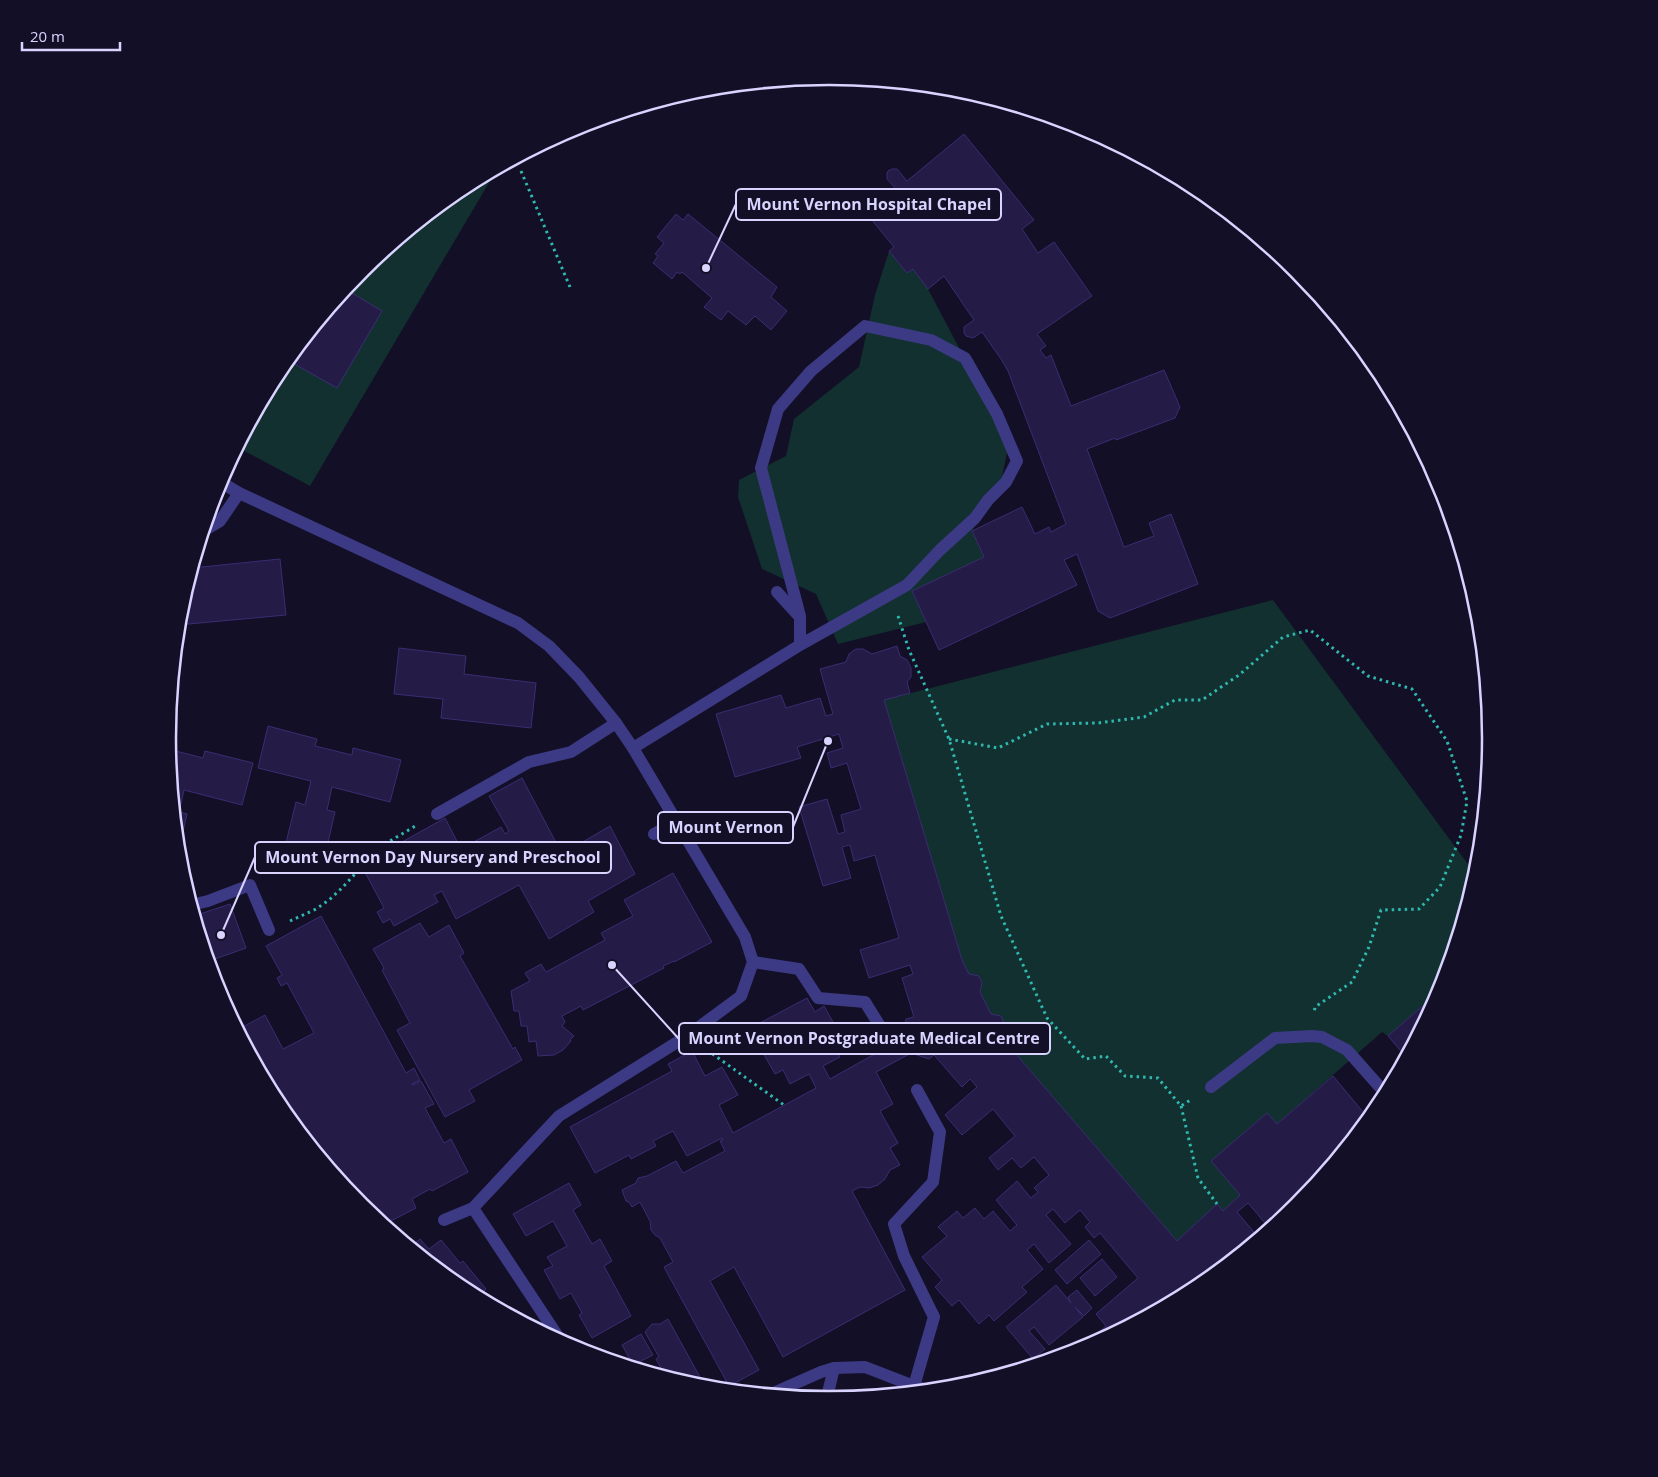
<svg xmlns="http://www.w3.org/2000/svg" width="1658" height="1477" viewBox="0 0 1658 1477" font-family="'Open Sans',sans-serif">
<style>
.green{fill:#12302f}
.building{fill:#241b47;stroke:#3b2d73}
.lines{fill:none;stroke-linecap:round;stroke-linejoin:round}
.path{stroke:#2fb8b0;stroke-width:3;stroke-dasharray:2.5 4;stroke-linecap:butt}
.lane{stroke:#3d3a85;stroke-width:12}
.rim{fill:none;stroke:#d9d4ff;stroke-width:2.5}
.leader{fill:none;stroke:#d9d4ff;stroke-width:2}
.callout-dot{fill:#d9d4ff;stroke:#130f26;stroke-width:2}
.callout{fill:#130f26;stroke:#d9d4ff;stroke-width:2}
.callout-label{font-size:16px;text-anchor:middle;font-weight:bold;fill:#d9d4ff}
</style>
<rect width="100%" height="100%" fill="#130f26"/>
<g class="green">
<polygon points="497,169 310,486 237,447 279,370 361,270 461,188"/>
<polygon points="889,251 907,273 913,269 928,289 995,416 1008,448 1002,477 972,531 984,557 912,591 926,622 838,644 816,594 762,569 738,497 739,480 786,456 794,419 859,367 875,295"/>
<polygon points="1273,600 1476,875 1441,990 1388,1036 1382,1032 1277,1124 1267,1113 1212,1161 1240,1195 1223,1211 1217,1204 1177,1241 1009,1046 1002,1032 1001,1016 991,1014 980,992 982,983 979,976 969,974 962,960 884,700"/>
</g>
<g class="building">
<polygon points="964,134 1034,220 1022,229 1038,253 1054,242 1092,296 1037,334 1046,346 1040,350 1046,358 1051,355 1071,406 1164,370 1180,407 1175,418 1116,440 1115,438 1087,449 1124,547 1154,536 1149,523 1171,514 1198,584 1110,618 1098,611 1077,554 1064,560 1077,585 939,650 912,591 984,557 972,531 1022,507 1035,534 1049,527 1051,532 1066,524 1008,371 1001,359 982,332 973,338 966,336 964,333 964,327 974,320 944,276 928,289 913,269 907,273 889,251 894,247 867,214 896,189 887,179 887,174 888,171 892,169 897,169 907,181"/>
<polygon points="676,214 683,220 688,214 777,287 771,297 787,311 771,330 755,316 746,325 728,311 721,320 704,307 712,298 682,272 680,274 677,272 672,279 653,263 658,256 655,254 664,243 657,237"/>
<polygon points="345,289 382,311 337,388 291,362 305,339"/>
<polygon points="280,559 286,615 178,625 180,609 192,568"/>
<polygon points="897,646 900,656 907,660 911,668 911,677 907,682 910,693 884,700 962,960 969,974 979,976 982,983 980,992 991,1014 1001,1016 1004,1023 1002,1032 1009,1046 1177,1241 1217,1204 1223,1211 1240,1195 1211,1161 1267,1113 1277,1124 1333,1076 1369,1119 1297,1207 1270,1229 1248,1203 1237,1212 1259,1238 1197,1289 1082,1350 1075,1353 1106,1326 1096,1314 1138,1278 1100,1233 1094,1238 1085,1227 1090,1222 1080,1210 1065,1223 1053,1209 1046,1215 1071,1244 1049,1263 1034,1244 1027,1250 1043,1269 1022,1287 1027,1292 994,1321 989,1315 979,1324 959,1300 952,1306 935,1287 942,1280 922,1257 947,1236 938,1227 957,1211 963,1218 975,1208 984,1219 993,1211 1010,1231 1017,1225 996,1200 1017,1181 1031,1198 1038,1192 1034,1188 1049,1175 1034,1157 1021,1168 1012,1158 998,1170 989,1158 1015,1136 993,1109 962,1135 945,1115 977,1087 970,1079 962,1087 934,1055 929,1059 914,1054 913,1052 876,1072 893,1104 880,1111 898,1143 890,1148 900,1165 890,1170 885,1179 878,1185 869,1188 860,1187 852,1191 905,1290 783,1357 734,1267 710,1281 759,1370 729,1386 664,1267 673,1262 660,1238 655,1235 651,1230 650,1221 640,1202 632,1207 629,1202 626,1201 622,1190 636,1183 638,1178 647,1176 676,1161 683,1173 725,1151 720,1141 723,1140 722,1138 687,1156 673,1131 653,1141 656,1146 631,1159 629,1155 595,1173 570,1127 672,1071 668,1064 692,1051 705,1076 722,1067 738,1095 719,1105 733,1133 816,1088 809,1074 790,1084 783,1070 775,1074 758,1044 765,1039 758,1024 807,998 815,1012 824,1006 842,1038 832,1043 840,1057 823,1066 830,1079 905,1037 903,1034 906,1019 914,1017 902,978 913,974 910,965 869,978 860,950 899,938 875,855 854,861 850,845 842,847 851,878 823,886 799,807 827,799 838,834 845,832 841,815 861,809 847,763 831,768 827,753 843,748 839,734 797,747 801,758 735,777 716,714 781,695 786,708 820,698 826,716 833,714 820,669 846,662 849,654 856,649 863,649 872,654"/>
<polygon points="399,648 466,656 464,674 536,683 531,728 441,718 443,699 394,694"/>
<polygon points="268,726 317,739 315,746 352,755 353,748 401,760 390,802 332,787 327,810 335,812 321,873 281,863 296,802 305,805 311,781 258,768"/>
<polygon points="168,749 203,758 205,751 253,763 242,805 184,790 179,812 187,814 178,853"/>
<polygon points="522,778 562,854 610,826 635,874 588,901 594,912 549,939 519,885 456,919 442,891 434,895 438,902 394,926 390,919 383,923 377,912 384,908 366,874 381,866 375,857 445,818 461,849 501,827 505,834 509,831 489,796"/>
<polygon points="673,873 712,942 674,962 674,961 663,966 664,968 583,1010 581,1006 562,1016 565,1022 562,1026 574,1036 570,1040 571,1041 563,1050 554,1055 538,1056 536,1041 529,1042 527,1026 521,1026 519,1011 514,1011 511,991 530,981 525,973 541,964 546,972 605,940 601,933 633,916 624,900"/>
<polygon points="230,904 246,948 212,960 211,954 206,956 196,922 199,921 197,915"/>
<polygon points="321,916 406,1073 414,1068 420,1080 412,1084 413,1085 421,1081 434,1104 425,1108 444,1143 451,1139 468,1172 432,1191 430,1189 412,1199 416,1208 383,1225 361,1207 278,1106 237,1030 265,1015 283,1049 314,1033 287,983 281,986 277,978 282,975 266,946"/>
<polygon points="420,923 429,937 449,925 464,953 460,956 513,1049 515,1047 522,1060 469,1090 475,1101 445,1117 397,1030 410,1023 382,970 384,968 373,949"/>
<polygon points="1441,990 1441,992 1406,1057 1388,1036"/>
<polygon points="569,1183 581,1205 573,1210 592,1244 600,1239 612,1261 604,1266 631,1316 592,1338 579,1315 582,1313 571,1293 560,1299 544,1270 553,1266 547,1257 567,1246 553,1221 526,1236 513,1214"/>
<polygon points="420,1239 429,1249 441,1240 460,1263 463,1261 486,1289 484,1291 499,1309 461,1289 410,1247"/>
<polygon points="1089,1240 1101,1254 1067,1284 1055,1270"/>
<polygon points="1102,1259 1117,1277 1095,1296 1080,1278"/>
<polygon points="1056,1285 1071,1303 1068,1297 1077,1290 1092,1308 1084,1316 1075,1307 1083,1317 1049,1345 1034,1327 1029,1331 1045,1349 1033,1359 1006,1327"/>
<polygon points="668,1319 701,1379 690,1385 666,1378 656,1359 659,1357 645,1332 652,1324 660,1324"/>
<polygon points="641,1334 653,1355 633,1365 622,1345"/>
</g>
<g class="lines">
<g class="path">
<polyline points="521,171 570,287"/>
<polyline points="898,616 909,650 949,739 1001,916 1047,1018 1085,1059 1106,1056 1125,1076 1158,1078 1181,1106 1192,1099"/>
<polyline points="949,739 998,748 1047,724 1098,723 1144,717 1175,700 1202,700 1239,675 1283,637 1310,630 1368,676 1412,689 1447,741 1467,801 1461,835 1440,887 1419,909 1381,910 1369,947 1352,982 1315,1007 1314,1014"/>
<polyline points="290,921 316,909 329,900 342,888 380,847 417,825"/>
<polyline points="707,1050 784,1105"/>
<polyline points="1181,1106 1198,1178 1217,1204"/>
</g>
<g class="lane">
<polyline points="219,481 239,493 518,623 549,646 579,677 616,723 633,748 745,937 753,962 741,996 687,1036 559,1116 473,1208 444,1220"/>
<polyline points="203,531 220,521 239,493"/>
<polyline points="777,592 798,615"/>
<polyline points="633,748 800,645 800,616 761,468 778,409 811,371 865,326 931,340 965,358 997,414 1017,461 1006,482 988,500 975,518 940,550 907,585 800,645"/>
<polyline points="437,814 529,762 571,752 616,723"/>
<polyline points="654,834 677,821"/>
<polyline points="191,905 208,901 250,885 269,930"/>
<polyline points="753,962 799,969 818,998 865,1002 888,1039"/>
<polyline points="1211,1087 1275,1038 1312,1036 1322,1037 1347,1050 1386,1094"/>
<polyline points="473,1208 563,1344"/>
<polyline points="914,1386 934,1317 904,1256 894,1224 933,1182 940,1132 917,1090"/>
<polyline points="769,1395 821,1372 834,1368 865,1367 914,1386 932,1391"/>
<polyline points="826,1401 834,1368"/>
</g>
</g>
<path d="M0 0H1658V1477H0ZM176 738a653 653 0 1 1 1306 0a653 653 0 1 1-1306 0Z" fill="#130f26" fill-rule="evenodd"/>
<path class="rim" d="M176 738a653 653 0 1 1 1306 0a653 653 0 1 1-1306 0Z"/>
<path class="leader" d="M706 268L736 204M828 741L793 827M221 935L255 857M612 965L679 1039"/>
<g class="callout-dot">
<circle cx="706" cy="268" r="5"/>
<circle cx="828" cy="741" r="5"/>
<circle cx="221" cy="935" r="5"/>
<circle cx="612" cy="965" r="5"/>
</g>
<g class="callout">
<rect x="736" y="189" width="265" height="31" rx="5"/>
<rect x="658" y="812" width="135" height="31" rx="5"/>
<rect x="255" y="842" width="356" height="31" rx="5"/>
<rect x="679" y="1023" width="371" height="31" rx="5"/>
</g>
<g class="callout-label">
<text x="869" y="210">Mount Vernon Hospital Chapel</text>
<text x="726" y="833">Mount Vernon</text>
<text x="433" y="863">Mount Vernon Day Nursery and Preschool</text>
<text x="864" y="1044">Mount Vernon Postgraduate Medical Centre</text>
</g>
<path d="M22 42v8h98v-8" fill="none" stroke="#d9d4ff" stroke-width="2.5"/>
<text x="30" y="42" font-size="15" fill="#d9d4ff" stroke="#130f26" stroke-width="4" paint-order="stroke">20 m</text>
</svg>
